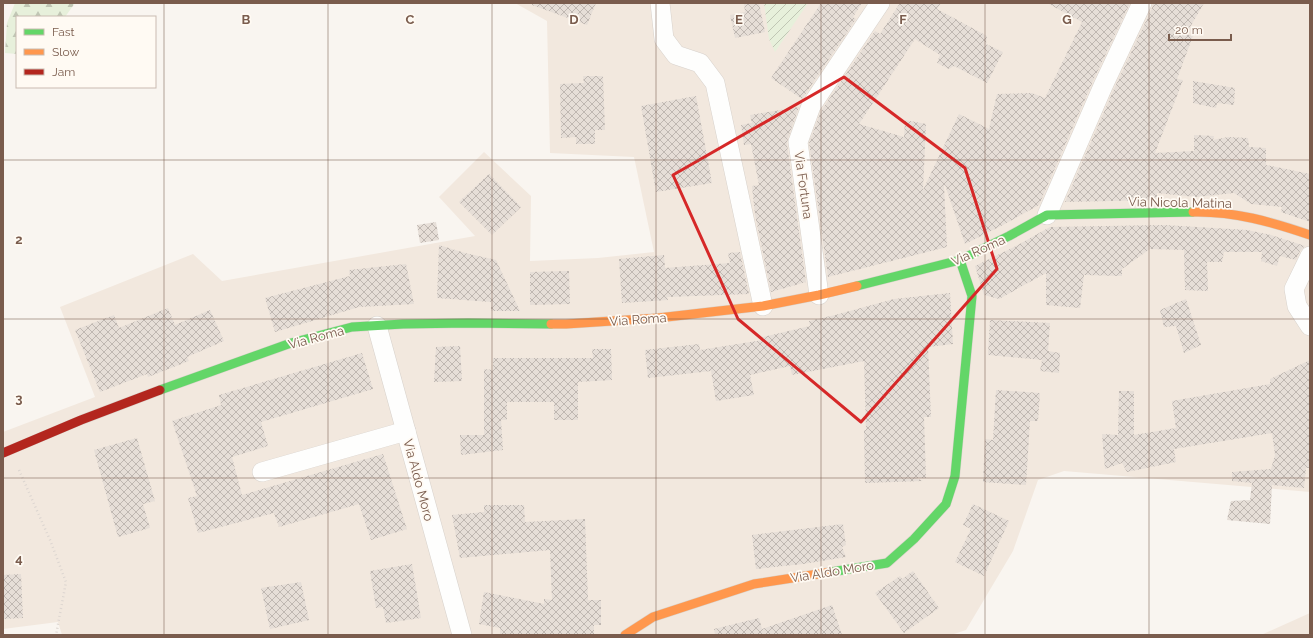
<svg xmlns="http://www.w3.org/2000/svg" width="1313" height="638" viewBox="0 0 1313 638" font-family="Raleway,sans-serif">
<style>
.residential{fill:#f2e8de}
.forest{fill:url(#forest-firs)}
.garden{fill:url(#garden-furrows)}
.building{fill:url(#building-cross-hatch)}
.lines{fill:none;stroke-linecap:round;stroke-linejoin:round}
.street-casing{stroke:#d7d1cb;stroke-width:20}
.fast-casing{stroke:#d9d2cb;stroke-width:10}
.slow-casing{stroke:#d9d2cb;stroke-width:10}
.jam-casing{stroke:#d9d2cb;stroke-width:10}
.path{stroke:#dcd5d0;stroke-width:2.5;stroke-dasharray:1 3;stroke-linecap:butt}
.street{stroke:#fefefd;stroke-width:19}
.fast{stroke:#63d668;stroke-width:9}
.slow{stroke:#ff974d;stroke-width:9}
.jam{stroke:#b3261e;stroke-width:9}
.marked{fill:none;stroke:#d62828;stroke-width:3;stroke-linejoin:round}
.grid{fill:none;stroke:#7a5c4d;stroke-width:1;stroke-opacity:0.55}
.labels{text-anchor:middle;stroke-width:3.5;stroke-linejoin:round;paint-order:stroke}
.street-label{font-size:13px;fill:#7a5c4d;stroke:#fffaf3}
.grid-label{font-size:13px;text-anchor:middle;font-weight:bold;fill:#7a5c4d;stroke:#fffaf3;stroke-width:3.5;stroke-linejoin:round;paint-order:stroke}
</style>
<defs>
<pattern id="forest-firs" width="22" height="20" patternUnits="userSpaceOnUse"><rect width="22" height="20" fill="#e7f0db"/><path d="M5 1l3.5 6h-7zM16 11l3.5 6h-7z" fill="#c0c6b4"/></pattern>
<pattern id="garden-furrows" width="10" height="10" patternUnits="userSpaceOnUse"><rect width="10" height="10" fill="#e7f0db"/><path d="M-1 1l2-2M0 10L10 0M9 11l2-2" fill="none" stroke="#c0c6b4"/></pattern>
<pattern id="building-cross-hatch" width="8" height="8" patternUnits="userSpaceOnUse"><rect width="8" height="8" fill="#e6ded7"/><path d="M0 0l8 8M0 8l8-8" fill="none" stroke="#bfb7b1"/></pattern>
</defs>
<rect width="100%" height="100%" fill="#f9f5f0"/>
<g class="residential">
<polygon points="515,3 1310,3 1310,492 1064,471 1038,480 1013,551 966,630 951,635 62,635 58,622 3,629 3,432 95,397 60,307 193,254 222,281 475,236 439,197 484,152 531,196 530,261 598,258 654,252 634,157 550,153 547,21"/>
<polygon points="1310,613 1310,635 1261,635"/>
</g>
<polygon class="forest" points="15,3 75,3 65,17 17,17 17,54 5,53 7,23"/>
<polygon class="garden" points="764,3 808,3 775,52 769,39"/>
<g class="building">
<polygon points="532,3 596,3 587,25 532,5"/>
<polygon points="744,3 759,3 765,32 735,38 730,15 745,12"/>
<polygon points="821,3 862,3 853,17 856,19 802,99 771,78"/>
<polygon points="900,3 941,3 937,9 987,36 986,44 1003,52 987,83 954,66 949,69 937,63 940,55 915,39 859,124 904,137 905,120 926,124 923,190 959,114 989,129 997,94 1032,93 1045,98 1082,22 1047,3 1130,3 1093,81 1039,205 1003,225 965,244 945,185 944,186 947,247 828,277 809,143 821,111 875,31 880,34"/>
<polygon points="1153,3 1204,3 1186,34 1193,36 1177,79 1183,80 1155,153 1194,151 1194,135 1214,136 1213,140 1228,137 1248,138 1249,147 1266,148 1266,165 1310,174 1310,222 1281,212 1282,207 1251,204 1234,193 1196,197 1157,193 1157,200 1065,202 1113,91 1152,8"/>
<polygon points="583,76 603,76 605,130 595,130 595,144 576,144 576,137 561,138 560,84 584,83"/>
<polygon points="1193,81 1235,88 1234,105 1217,103 1216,108 1193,103"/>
<polygon points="696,96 712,183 656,192 641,106"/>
<polygon points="799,107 788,138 787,144 806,282 771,292 755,215 752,186 759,185 751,144 744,145 741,125 752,123 750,115"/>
<polygon points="489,174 521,207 492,235 459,202"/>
<polygon points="436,222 439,240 420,243 417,225"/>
<polygon points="1164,225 1247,230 1271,235 1305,246 1300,251 1296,260 1280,256 1277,266 1261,261 1262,252 1224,252 1222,262 1207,262 1208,291 1185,290 1184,250 1150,249 1122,269 1122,276 1084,275 1080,308 1046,305 1046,273 999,299 984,295 975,266 1014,247 1050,227"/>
<polygon points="439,245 465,253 496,260 520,311 491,311 491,302 437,298"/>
<polygon points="740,252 749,294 667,297 668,300 622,303 619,259 664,255 665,268 730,263 728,253"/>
<polygon points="406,264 414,304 359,307 275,332 265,298 350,276 349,270"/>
<polygon points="569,271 570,304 530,305 530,272"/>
<polygon points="950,293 953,344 928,347 931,417 924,417 926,478 916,478 923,481 865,483 864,430 866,430 864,361 792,375 790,366 750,375 754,395 716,401 711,371 648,378 645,350 699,344 700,350 763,340 763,337 810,326 809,321 835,315 894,299"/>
<polygon points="1186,299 1201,345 1184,353 1176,326 1164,327 1160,310"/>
<polygon points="168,308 175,325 210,310 224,341 187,357 189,361 148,377 147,374 100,392 75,330 114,315 119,328"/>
<polygon points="990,320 1050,323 1048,351 1060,353 1059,373 1040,371 1042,360 988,355"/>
<polygon points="460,346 462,381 434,382 436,347"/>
<polygon points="592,349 611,349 612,380 578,382 578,420 554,420 554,402 507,402 507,420 501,420 503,450 461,455 460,435 484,435 484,369 493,370 493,358 593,358"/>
<polygon points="362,353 373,389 261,422 268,446 232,457 242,495 383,454 407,529 371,540 359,504 279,527 274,513 198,533 188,498 197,496 172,421 221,405 219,395"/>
<polygon points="1310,360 1310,468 1306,468 1304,488 1272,485 1270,524 1227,520 1231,501 1250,500 1252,483 1232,481 1232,472 1271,469 1275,455 1272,433 1174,449 1176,462 1127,472 1122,463 1105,469 1102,434 1118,435 1119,391 1134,391 1134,435 1176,428 1172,401 1270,384 1270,379"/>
<polygon points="996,390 1040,393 1038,421 1030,421 1026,485 983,482 985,439 993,440"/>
<polygon points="137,438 155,501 143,504 150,528 118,537 94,450"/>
<polygon points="973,504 1009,521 984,576 955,562 971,529 963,525"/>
<polygon points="484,505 524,505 525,522 585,519 588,600 601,600 601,625 594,625 594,635 500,635 500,628 479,624 484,592 544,604 544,599 552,600 550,550 460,558 452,515 484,512"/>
<polygon points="843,524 846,545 842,547 846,557 803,564 756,569 752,535"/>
<polygon points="412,564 421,618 386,623 383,607 376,608 370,571"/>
<polygon points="913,571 939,608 904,633 875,593 900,576 902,579"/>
<polygon points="21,574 23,618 3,619 3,575"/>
<polygon points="301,582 309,620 270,629 261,588"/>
<polygon points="832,605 842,635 715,635 714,629 759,618 762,629"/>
</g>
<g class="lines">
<g class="street-casing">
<g id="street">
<polyline points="660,3 664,39 676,55 700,63 715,83 763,306"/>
<polyline points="1047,215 1103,86 1142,3"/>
<polyline points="1310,256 1294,289 1297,306 1310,326"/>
<polyline points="819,295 798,142 811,106 880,3"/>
<polyline points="377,326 462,635"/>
<polyline points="262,472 406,431"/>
</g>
</g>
<g class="fast-casing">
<g id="fast">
<polyline points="857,286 960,260 1009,236 1047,215 1193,212"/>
<polyline points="160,390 291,343 352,327 403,324 468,323 551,324"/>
<polyline points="831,572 887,563 914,539 946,504 955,476 972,296 960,260"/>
</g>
</g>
<g class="slow-casing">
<g id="slow">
<path d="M1193 212C1234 211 1272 222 1310 235"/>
<polyline points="551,324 566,324 658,318 763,306 819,295 857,286"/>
<polyline points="625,635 653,617 754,584 831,572"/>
</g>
</g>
<g class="jam-casing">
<polyline id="jam" points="3,453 81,420 160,390"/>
</g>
<polyline class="path" points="19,470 50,540 66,582 56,635"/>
<use href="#street" class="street"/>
<use href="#fast" class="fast"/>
<use href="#slow" class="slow"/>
<use href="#jam" class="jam"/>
</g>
<path class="marked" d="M844 77 965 168 997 269 861 422 738 319 673 175Z"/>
<path class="grid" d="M164 3V635M328 3V635M492 3V635M656 3V635M821 3V635M985 3V635M1149 3V635M3 160H1310M3 319H1310M3 478H1310"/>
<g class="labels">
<g class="street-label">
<text transform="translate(804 185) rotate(82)" y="5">Via Fortuna</text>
<text transform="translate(1180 202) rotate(1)" y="5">Via Nicola Matina</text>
<text transform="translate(978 250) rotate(-24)" y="5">Via Roma</text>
<text transform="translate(638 319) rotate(-4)" y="5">Via Roma</text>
<text transform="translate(316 337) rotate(-15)" y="5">Via Roma</text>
<text transform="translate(419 480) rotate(75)" y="5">Via Aldo Moro</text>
<text transform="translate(832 571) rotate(-9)" y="5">Via Aldo Moro</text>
</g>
</g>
<g class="grid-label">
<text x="246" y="24">B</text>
<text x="410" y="24">C</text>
<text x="574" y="24">D</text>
<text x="739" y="24">E</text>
<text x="903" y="24">F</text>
<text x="1067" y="24">G</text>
<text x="19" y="244">2</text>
<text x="19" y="403">3</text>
<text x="19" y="563">4</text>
</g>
<rect width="1313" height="638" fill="none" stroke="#7a5c4d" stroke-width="8"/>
<rect x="16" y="16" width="140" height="72" fill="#fffaf3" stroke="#cabbb1"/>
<rect x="24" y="29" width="20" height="6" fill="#63d668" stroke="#cabbb1"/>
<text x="52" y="36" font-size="12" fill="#7a5c4d">Fast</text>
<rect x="24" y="49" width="20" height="6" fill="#ff974d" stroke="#cabbb1"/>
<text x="52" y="56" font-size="12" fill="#7a5c4d">Slow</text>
<rect x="24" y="69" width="20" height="6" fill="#b3261e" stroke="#cabbb1"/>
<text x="52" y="76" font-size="12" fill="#7a5c4d">Jam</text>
<path d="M1169 34v6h62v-6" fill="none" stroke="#7a5c4d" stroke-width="2"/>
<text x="1175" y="34" font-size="12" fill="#7a5c4d" stroke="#fffaf3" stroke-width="3" paint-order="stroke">20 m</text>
</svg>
